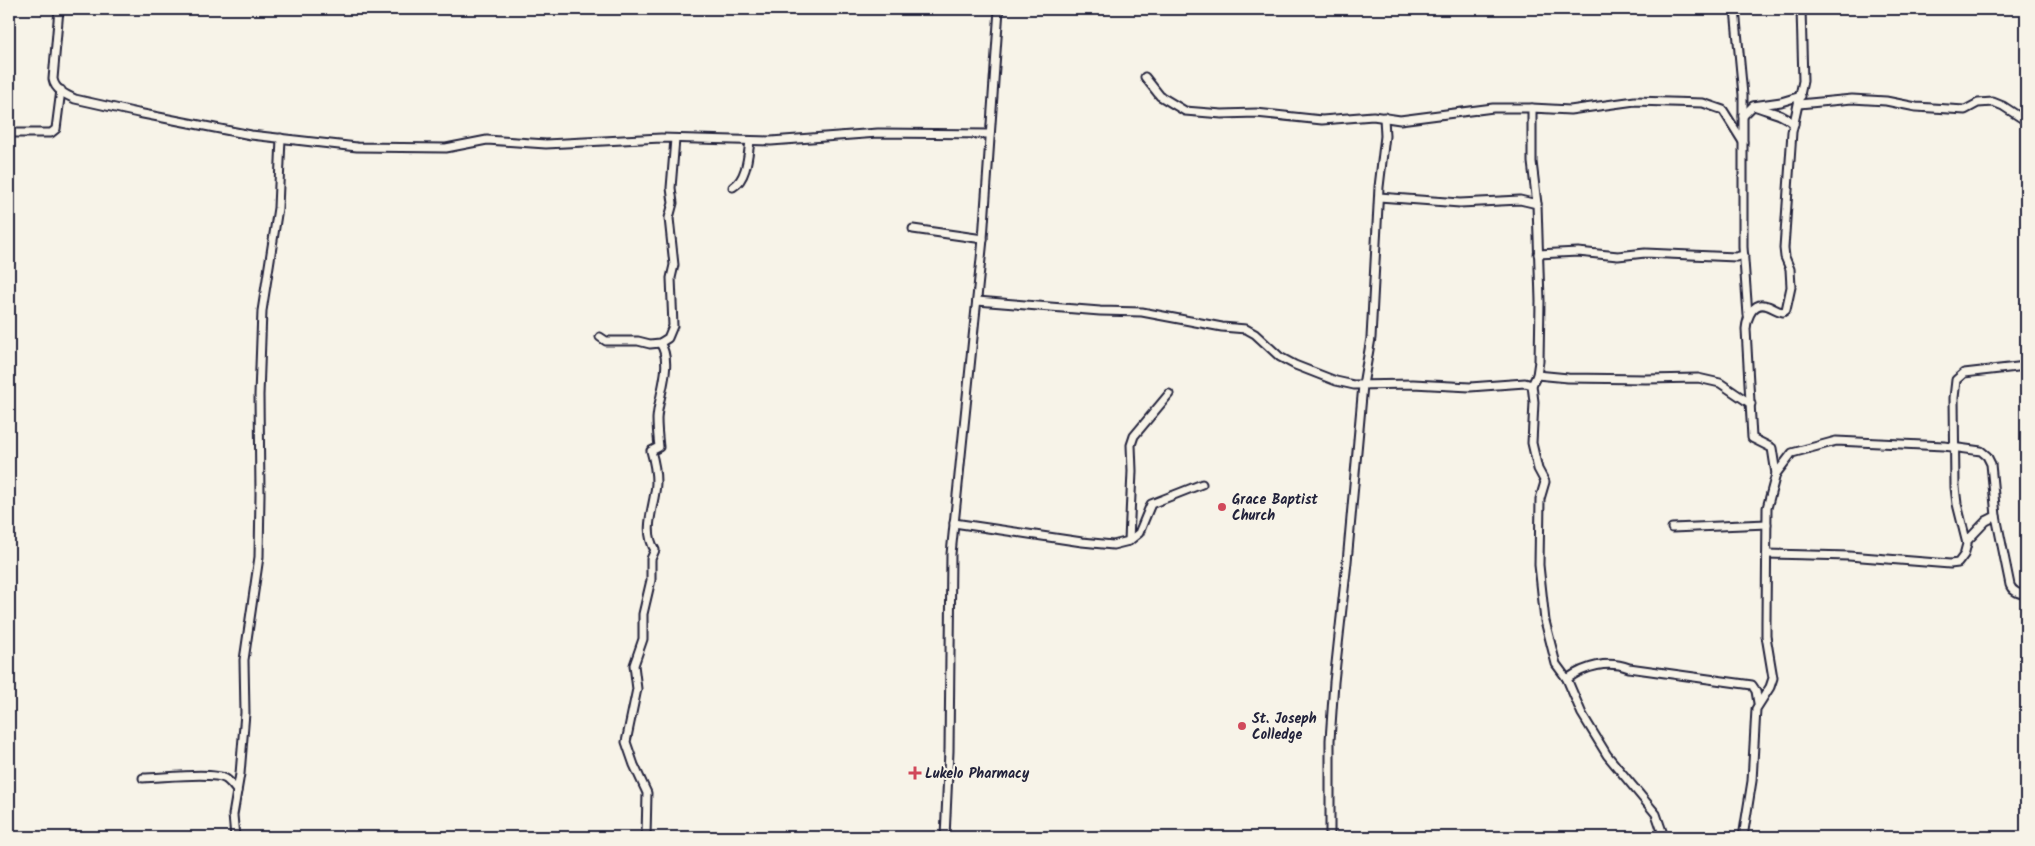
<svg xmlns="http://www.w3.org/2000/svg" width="2035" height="846" viewBox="0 0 2035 846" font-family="Kalam,sans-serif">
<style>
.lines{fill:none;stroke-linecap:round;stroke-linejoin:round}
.street-casing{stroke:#22223b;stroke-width:11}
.street{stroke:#f7f3e8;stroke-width:7}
.poi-dot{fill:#d1495b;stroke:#f7f3e8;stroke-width:2}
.labels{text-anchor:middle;stroke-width:4;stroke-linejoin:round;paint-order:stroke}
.poi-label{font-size:14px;font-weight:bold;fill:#22223b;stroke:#f7f3e8;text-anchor:start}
</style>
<rect width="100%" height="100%" fill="#f7f3e8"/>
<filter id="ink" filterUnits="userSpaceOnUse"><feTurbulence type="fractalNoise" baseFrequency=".02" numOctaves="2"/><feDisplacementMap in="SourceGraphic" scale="10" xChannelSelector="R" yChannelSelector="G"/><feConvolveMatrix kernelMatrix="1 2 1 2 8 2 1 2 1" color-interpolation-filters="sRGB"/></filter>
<g filter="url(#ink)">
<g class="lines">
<g class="street-casing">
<g id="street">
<path d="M59 9 53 79C55 90 66 95 75 99L138 113 251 135 357 147 446 148 487 140 546 144 661 138 771 141 878 133 990 134"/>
<polyline points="1735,9 1743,95 1743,247 1748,315"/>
<polyline points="1145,77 1160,96 1185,111 1222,114 1256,113 1322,120 1373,116 1400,120 1493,108 1532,108"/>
<polyline points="1799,104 1852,99 1886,101 1916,107 1965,110 1978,103 1993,102 2003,106 2026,121"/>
<path d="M1754 106C1769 112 1782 113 1794 124"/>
<polyline points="1743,116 1753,106 1781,102 1801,96"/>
<polyline points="9,133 51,133 56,129 61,90"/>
<path d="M733 187C747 179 748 155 750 141"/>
<polyline points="1379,197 1460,203 1520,200 1537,204"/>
<polyline points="913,229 983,239"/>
<polyline points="1538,254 1578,252 1618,256 1645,253 1736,257 1744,255"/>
<polyline points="977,301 1100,311 1142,312 1222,327 1246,329 1255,334 1280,357 1295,365 1336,381 1354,385 1413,384 1470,387 1525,383 1532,385"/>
<polyline points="600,337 606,341 638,341 650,344 660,343 668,338 673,326 671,278 674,265 669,218 673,203 671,188 675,139"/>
<polyline points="1537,375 1568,378 1646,379 1698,378 1720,383 1751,404"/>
<path d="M1776 474 1792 453 1836 441 1944 446 1981 451 1987 456 1991 464 1996 516 2010 585C2012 591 2020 594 2026 595"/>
<polyline points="954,523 1082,542 1113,545 1129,541 1139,533 1151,504 1202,484"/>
<polyline points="1672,528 1767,524"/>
<polyline points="1129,541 1132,471 1131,445 1134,436 1169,394"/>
<polyline points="1967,541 1986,521 1996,516"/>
<polyline points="1767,554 1849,556 1950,564 1958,563 1964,555 1967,544 1957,504 1955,487 1954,398 1956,380 1964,373 2026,366"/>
<path d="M1567 679C1585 666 1608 660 1629 668L1752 685 1756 691 1758 703"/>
<path d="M143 778C161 778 213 771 226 779 230 782 234 787 237 791"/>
<polyline points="235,837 233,815 240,774 245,713 244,660 259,557 260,494 259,395 262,311 278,208 281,138"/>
<path d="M646 837 647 793 634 765 626 742 637 689 634 665 643 639V614L651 580V559L655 550C642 529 655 506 656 483 656 473 654 461 651 451L659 447C658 438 657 428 657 419 658 396 674 363 660 343"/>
<polyline points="945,837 949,751 951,554 983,239 999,9"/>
<polyline points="1330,837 1330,740 1334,682 1347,562 1363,385 1371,338 1379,187 1385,136 1384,117"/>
<polyline points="1664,837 1656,814 1607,755 1582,714 1567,679 1556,664 1545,621 1539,565 1540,499 1545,482 1538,469 1532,443 1534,402 1532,385 1537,375 1539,361 1540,301 1537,204 1532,162 1532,108 1570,110 1635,101 1703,103 1723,110 1743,142"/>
<path d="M1743 837 1752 781 1756 709 1770 687 1773 678 1766 636V621L1767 508 1776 474 1772 448 1752 438 1746 329C1747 318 1753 300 1768 306 1774 308 1776 311 1783 312L1786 310 1791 287 1790 269 1785 257 1784 248 1792 132 1803 81 1801 9"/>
</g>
</g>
<use href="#street" class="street"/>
</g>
</g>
<g class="poi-dot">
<circle cx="1222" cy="507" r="5"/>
<circle cx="1242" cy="726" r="5"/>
<path d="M912.5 765.5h5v5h5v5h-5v5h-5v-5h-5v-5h5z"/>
</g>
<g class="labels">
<g class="poi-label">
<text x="1232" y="504">Grace Baptist<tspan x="1232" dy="16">Church</tspan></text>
<text x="1252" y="723">St. Joseph<tspan x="1252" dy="16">Colledge</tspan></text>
<text x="925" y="778">Lukelo Pharmacy</text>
</g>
</g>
<rect width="2035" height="846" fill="none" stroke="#f7f3e8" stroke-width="30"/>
<rect x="15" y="15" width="2005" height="816" fill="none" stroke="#22223b" stroke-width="2" filter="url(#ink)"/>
</svg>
